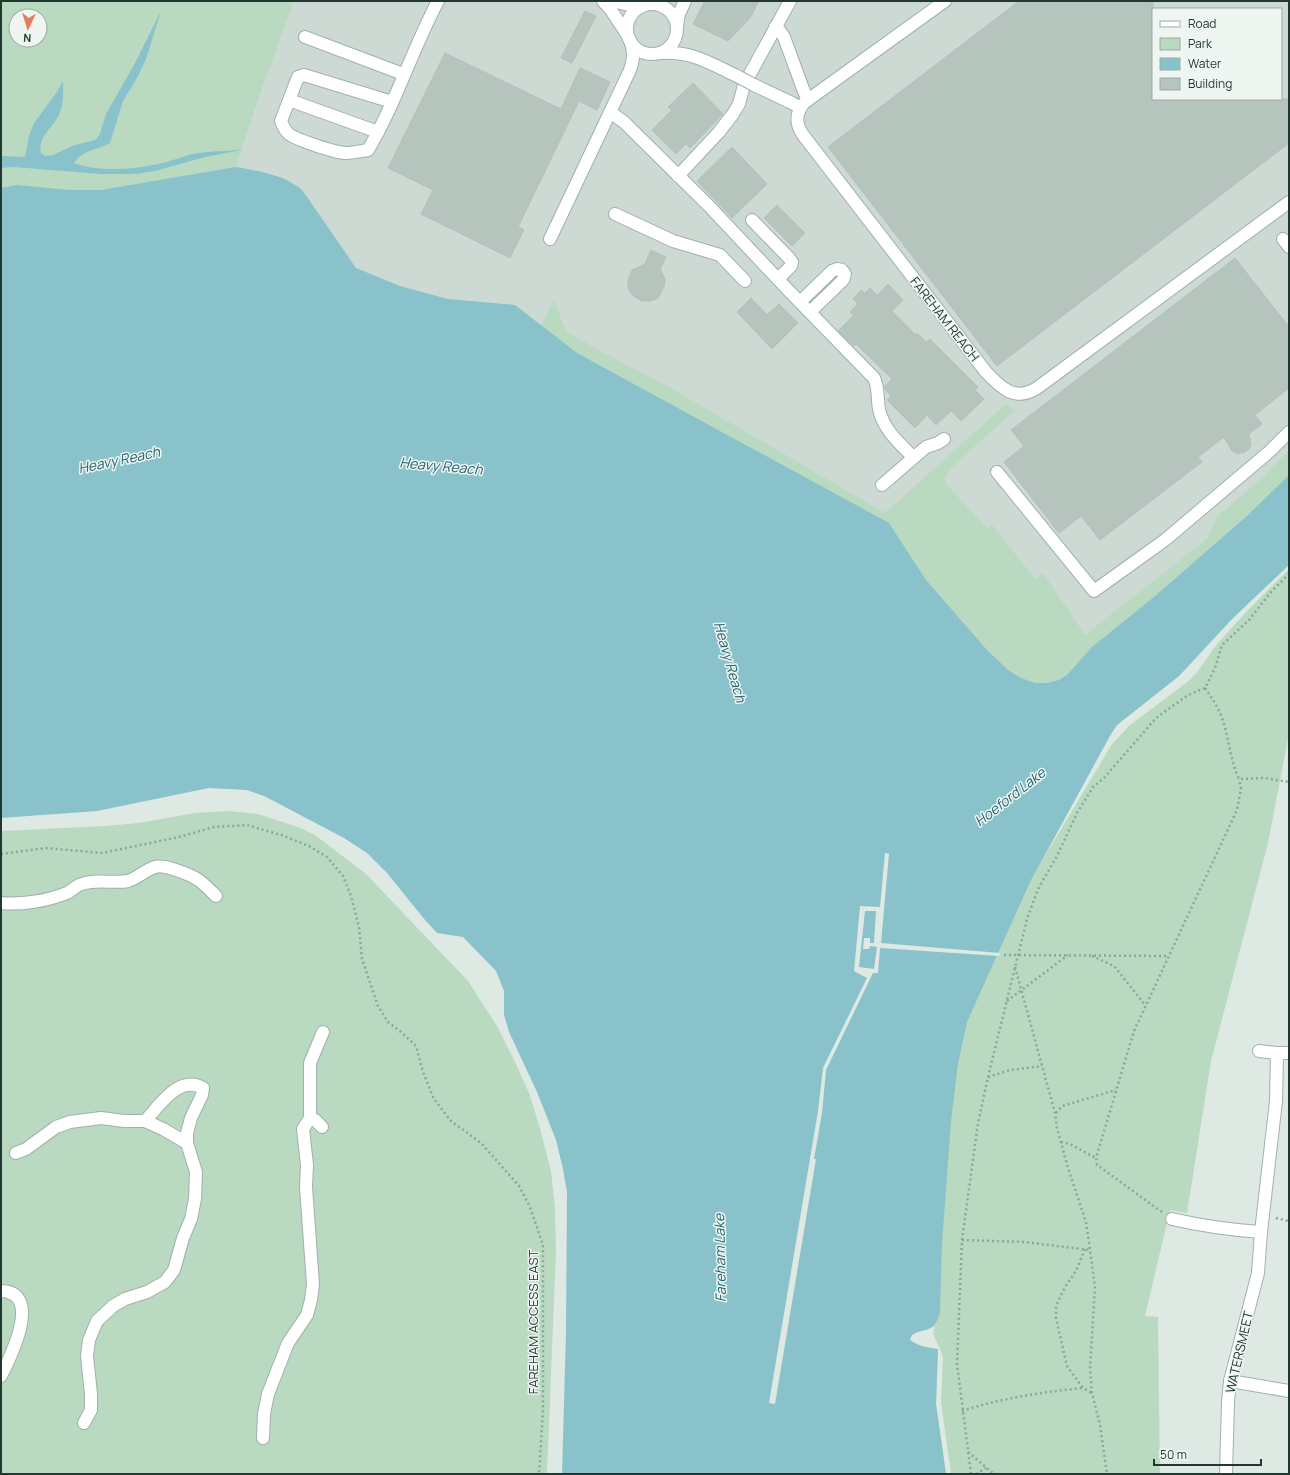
<svg xmlns="http://www.w3.org/2000/svg" width="1290" height="1475" viewBox="0 0 1290 1475" font-family="Manrope,sans-serif">
<style>
.built{fill:#cdd9d3;fill-rule:evenodd}
.green{fill:#b9d9c1;fill-rule:evenodd}
.water{fill:#8ac2cb}
.pier{fill:#dfe9e4;fill-rule:evenodd}
.building{fill:#b5c4bd;stroke:#b2c2bb}
.lines{fill:none;stroke-linecap:round;stroke-linejoin:round}
.minor-casing{stroke:#a2b0ab;stroke-width:14}
.path{stroke:#82ab9d;stroke-width:2.5;stroke-dasharray:2 3;stroke-linecap:butt}
.minor{stroke:#fff;stroke-width:12}
.minor-bridge-casing{stroke:#a2b0ab;stroke-width:14;stroke-linecap:butt}
.minor-bridge{stroke:#fff;stroke-width:12}
.labels{text-anchor:middle;stroke-width:3;stroke-linejoin:round;paint-order:stroke}
.street-label{font-size:13px;fill:#213831;stroke:#eff6f2}
.water-label{font-size:14px;font-style:italic;fill:#21636f;stroke:#eff6f2}
</style>
<rect width="100%" height="100%" fill="#dfe9e4"/>
<path class="built" d="M294 1H1289V475L1092 647 577 353 515 305 448 299 400 286 356 268 303 191 295 184 271 174 236 167 285 22ZM1153 9H1281V99H1153Z"/>
<g class="green">
<path d="M1 1H294L261 92 236 167C260 171 285 175 303 191L356 268 400 286 448 299 515 305 541 325 554 300 565 329 569 333 591 346 667 386 885 513 1006 404 1014 411 953 466C949 471 943 477 946 484L987 528 992 525 1035 579 1043 573 1085 635 1207 539 1218 516 1262 478 1289 450V565L1232 619 1179 676 1117 725 1111 734 1042 861 1112 744 1130 725 1186 683 1196 674 1217 644 1248 610 1289 569V734L1268 843 1211 1061 1187 1213 1170 1210 1145 1316 1158 1317 1160 1474H951L941 1402 943 1358 941 1351 933 1334 935 1326C927 1330 912 1330 910 1340 918 1346 928 1348 938 1349L936 1404 946 1474 800 1242 1 387ZM16 16H40V40H16Z"/>
<polygon points="228,811 258,814 301,828 315,835 366,874 468,981 497,1026 516,1064 529,1093 539,1125 551,1171 555,1208 556,1251 547,1474 1,1474 1,831 105,826 139,823 195,813"/>
</g>
<g class="water">
<path d="M161 11 146 59 137 78 123 101 110 143C98 150 82 150 74 163 96 171 125 170 148 166 163 164 178 158 193 154 209 151 225 151 242 150L205 157 155 171 136 174H100L14 167 1 168V156L25 157 29 136 34 123 57 92 63 81C63 91 64 103 60 112 55 127 37 136 41 153L45 156 53 155 72 146 95 140 97 138 100 134 106 114 134 65Z"/>
<path d="M236 167C243 168 250 170 258 171 275 175 290 179 303 191L356 268 400 286 448 299 515 305 577 353 889 523 926 580 987 650 1008 670 1021 678 1035 683H1047L1059 680 1067 675 1092 647 1154 597 1248 515 1289 475V565L1232 619 1179 676 1117 725 1111 734 1031 880 967 1022 958 1064 951 1121 942 1244 940 1312C935 1339 913 1325 910 1340 918 1346 928 1348 938 1349L936 1404 946 1474H562L566 1332 567 1192 563 1169 556 1140 537 1092 509 1032 504 1015V991L496 971 463 937 437 933 425 920 387 873 367 853 344 838 266 797 247 790 209 788 97 811 1 818V188L17 185 69 190H101Z"/>
</g>
<path class="pier" d="M885 853 889 854 881 943 1000 953 999 956 880 948 878 973H873L826 1070 822 1113 814 1159H816L775 1404 769 1403 818 1111 823 1068 867 978 854 971 860 906 880 907ZM865 911H876L874 943H870V938H864L863 949H869L870 946 877 947 874 969 859 967Z"/>
<g class="building">
<polygon points="705,1 759,1 750,18 728,41 693,24"/>
<polygon points="1019,1 1153,1 1153,99 1289,99 1289,143 997,366 828,147"/>
<polygon points="585,11 596,16 572,63 561,58"/>
<polygon points="445,53 561,109 580,68 610,82 597,110 579,101 518,227 524,230 510,258 421,214 433,190 388,168"/>
<polygon points="693,83 723,114 690,148 686,144 676,154 652,130 672,110 668,107"/>
<polygon points="732,147 767,184 732,218 697,181"/>
<polygon points="777,205 805,233 792,246 764,218"/>
<polygon points="651,250 666,257 660,269 665,279 664,287 658,298 650,301 642,301 632,295 628,288 628,280 632,270 645,264"/>
<polygon points="1235,258 1289,327 1289,388 1255,415 1262,424 1249,434 1251,444 1249,449 1245,452 1237,454 1232,451 1224,437 1198,457 1202,462 1100,540 1081,516 1059,533 1004,462 1024,446 1011,430"/>
<polygon points="888,284 903,300 892,311 916,335 917,333 926,342 930,339 978,387 975,390 984,399 961,421 951,411 936,425 927,415 915,428 887,400 891,396 885,389 884,387 892,379 856,344 854,346 838,331 854,315 850,312 858,304 853,299 861,290 865,293 870,288 877,295"/>
<polygon points="751,298 767,315 779,304 798,323 772,349 737,312"/>
</g>
<g class="lines">
<g class="minor-casing">
<g id="minor">
<polyline points="603,1 611,10 628,36"/>
<polyline points="612,1 629,5 644,4"/>
<path d="M945 1 805 102C795 113 795 123 803 135L986 372C1001 388 1015 402 1037 388L1289 202"/>
<circle cx="652" cy="29" r="25"/>
<polyline points="677,26 679,14 685,1"/>
<polyline points="775,27 780,31 784,37 803,89 808,100"/>
<polyline points="305,37 403,74"/>
<path d="M660 53C693 51 709 63 737 76"/>
<polyline points="754,85 792,103 800,108"/>
<polyline points="289,100 378,132"/>
<path d="M392 102 304 75 298 77 281 121C283 126 285 131 289 134 297 140 336 153 346 153 353 153 361 151 368 150 396 103 412 50 438 1"/>
<path d="M610 112 624 122 709 206 790 292 874 378C879 388 877 398 879 409 883 429 899 443 913 457"/>
<polyline points="678,176 719,132 733,114 739,104 744,85 790,1"/>
<polyline points="615,214 673,241 720,255 745,281"/>
<polyline points="752,220 789,258 792,262 791,266 778,279"/>
<path d="M550 239 630 70C634 59 634 51 630 40"/>
<polyline points="1283,239 1289,247"/>
<polyline points="800,302 832,271 837,269 842,270 845,274 843,280 810,312"/>
<polyline points="997,472 1094,591 1165,540 1270,451 1289,432"/>
<polyline points="882,485 926,447 938,443 944,439"/>
<path d="M1 903C21 905 47 901 67 893 71 891 75 887 79 885 95 878 112 884 128 881 138 878 145 870 155 867 164 864 192 875 200 881 206 886 211 891 216 896"/>
<polyline points="1259,1051 1277,1053"/>
<polyline points="310,1118 315,1120 322,1127"/>
<polyline points="145,1121 163,1129 187,1143"/>
<path d="M16 1153 26 1149 56 1127 70 1122 101 1118 124 1121H145C159 1106 179 1074 203 1088L202 1095 191 1118 187 1133V1143L196 1172 195 1199 191 1219 183 1238 174 1270 165 1282 147 1292 125 1299 113 1306 97 1321 89 1340 87 1356 91 1394V1410L84 1423"/>
<path d="M1172 1219C1202 1226 1231 1230 1261 1232"/>
<path d="M1 1291C43 1292 11 1356 1 1376"/>
<polyline points="1230,1381 1289,1391"/>
<polyline points="263,1438 264,1414 268,1394 288,1343 307,1315 311,1300 313,1284 306,1187 307,1165 303,1129 310,1118 310,1063 323,1032"/>
<polyline points="1226,1474 1228,1402 1230,1381 1258,1273 1261,1232 1276,1101 1277,1053 1289,1053"/>
</g>
</g>
<g class="path">
<path d="M1205 688C1212 698 1218 707 1222 718 1229 738 1230 760 1239 779L1264 778 1289 782"/>
<polyline points="1,854 46,848 102,853 179,837 214,827 247,825 284,836 309,846 327,857 343,876 351,896 359,927 362,959 378,1006 388,1022 401,1032 416,1046 423,1072 434,1099 451,1121 481,1143 505,1170 519,1186 530,1207 543,1245 543,1410 539,1474"/>
<polyline points="1004,955 1169,956"/>
<polyline points="1092,956 1114,966 1146,1006"/>
<polyline points="1015,967 1055,1113 1057,1128 1068,1168 1086,1222 1090,1250 1095,1287 1090,1369 1092,1393 1100,1425 1107,1474"/>
<polyline points="1007,1001 1068,955"/>
<polyline points="988,1077 1010,1070 1042,1066"/>
<polyline points="1056,1113 1062,1106 1116,1090"/>
<polyline points="1061,1142 1070,1144 1096,1158"/>
<polyline points="1162,1212 1097,1165 1096,1158 1134,1031 1237,810 1241,789 1239,779"/>
<polyline points="1276,1218 1289,1221"/>
<polyline points="962,1240 1024,1242 1090,1250"/>
<polyline points="1085,1249 1076,1271 1065,1287 1056,1306 1056,1318 1067,1366 1083,1388 1092,1393"/>
<path d="M962 1411C1002 1398 1042 1392 1083 1388"/>
<polyline points="968,1452 994,1474"/>
<polyline points="971,1474 957,1364 962,1240 978,1123 988,1077 1027,919 1038,889 1057,856 1077,813 1093,787 1104,778 1156,718 1188,695 1205,688 1215,668 1222,645 1249,620 1270,593 1289,574"/>
<polyline points="976,1474 986,1468"/>
</g>
<use href="#minor" class="minor"/>
<g class="minor-bridge-casing">
<polyline id="minor-bridge" points="737,76 754,85"/>
</g>
<use href="#minor-bridge" class="minor-bridge"/>
</g>
<g class="labels">
<g class="street-label">
<text transform="translate(945 319) rotate(52)" y="5">FAREHAM REACH</text>
<text transform="translate(533 1322) rotate(-90)" y="5">FAREHAM ACCESS EAST</text>
<text transform="translate(1239 1352) rotate(-77)" y="5">WATERSMEET</text>
</g>
<g class="water-label">
<text transform="translate(119 460) rotate(-12)" y="5">Heavy Reach</text>
<text transform="translate(441 466) rotate(5)" y="5">Heavy Reach</text>
<text transform="translate(730 662) rotate(74)" y="5">Heavy Reach</text>
<text transform="translate(1010 797) rotate(-38)" y="5">Hoeford Lake</text>
<text transform="translate(720 1258) rotate(-91)" y="5">Fareham Lake</text>
</g>
</g>
<rect width="1290" height="1475" fill="none" stroke="#213831" stroke-width="4"/>
<rect x="1152" y="8" width="130" height="92" fill="#eff6f2" stroke="#9daaa5"/>
<rect x="1160" y="21" width="20" height="6" fill="#ffffff" stroke="#9daaa5"/>
<text x="1188" y="28" font-size="12" fill="#213831">Road</text>
<rect x="1160" y="38" width="20" height="12" fill="#b9d9c1" stroke="#9daaa5"/>
<text x="1188" y="48" font-size="12" fill="#213831">Park</text>
<rect x="1160" y="58" width="20" height="12" fill="#8ac2cb" stroke="#9daaa5"/>
<text x="1188" y="68" font-size="12" fill="#213831">Water</text>
<rect x="1160" y="78" width="20" height="12" fill="#b5c4bd" stroke="#9daaa5"/>
<text x="1188" y="88" font-size="12" fill="#213831">Building</text>
<g transform="translate(28 28) rotate(184)"><circle r="19" fill="#eff6f2" stroke="#9daaa5"/>
<path d="M0-3L7 15L0 10L-7 15Z" fill="#e77d5f"/>
<text y="-6" font-size="11" font-weight="bold" text-anchor="middle" fill="#213831">N</text>
</g>
<path d="M1154 1459v6h107v-6" fill="none" stroke="#213831" stroke-width="2"/>
<text x="1160" y="1459" font-size="12" fill="#213831" stroke="#eff6f2" stroke-width="3" paint-order="stroke">50 m</text>
</svg>
